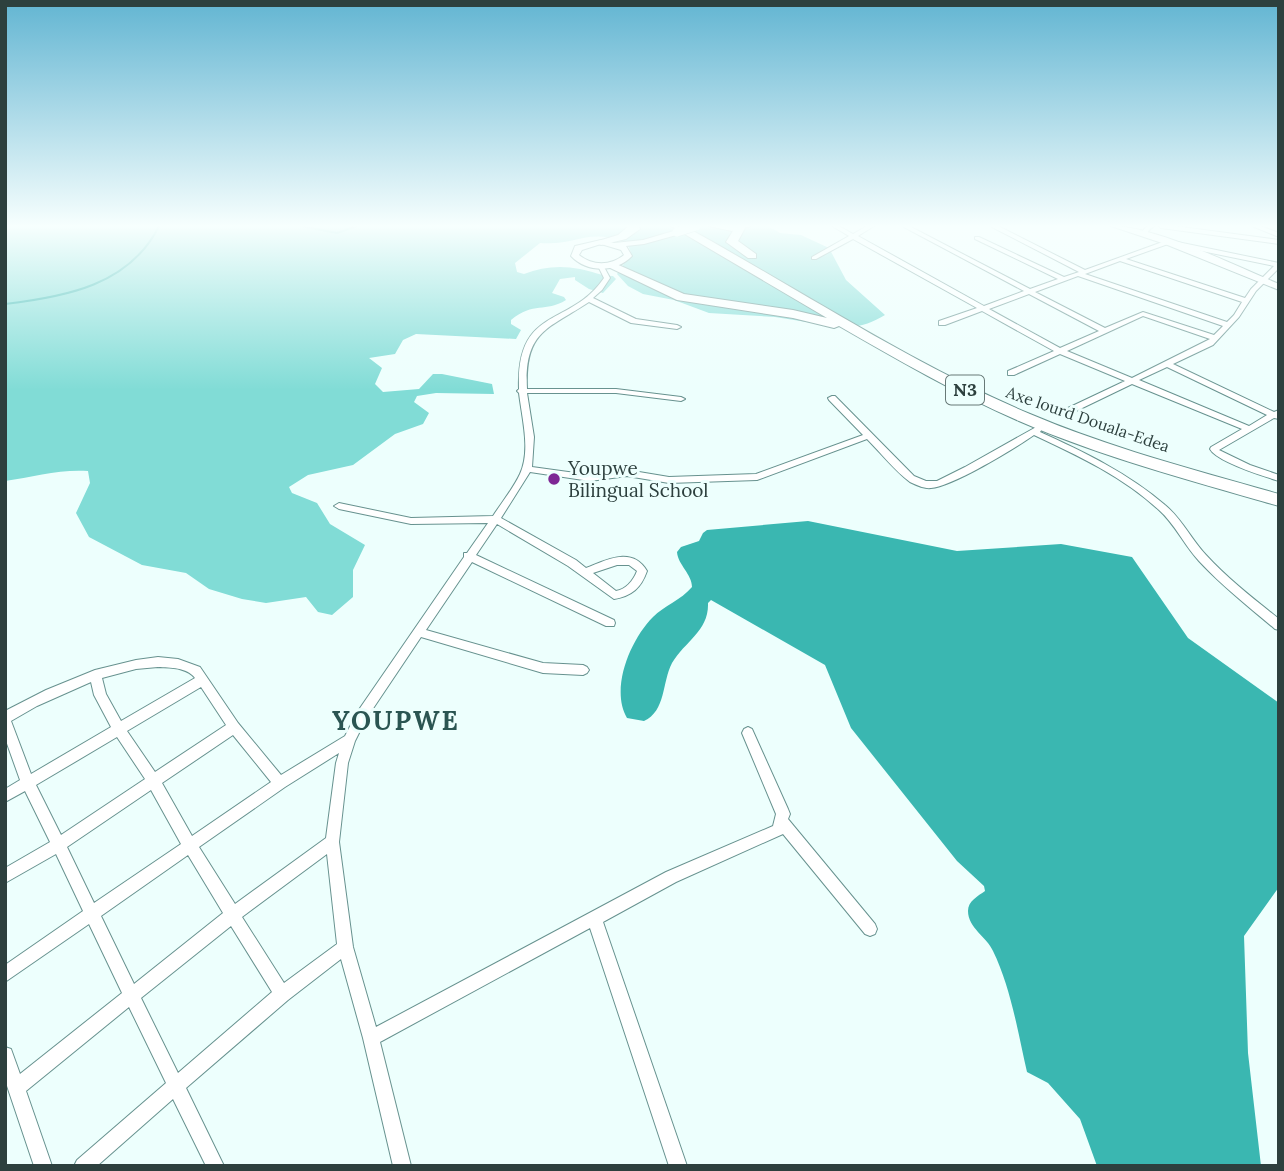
<svg xmlns="http://www.w3.org/2000/svg" width="1284" height="1171" viewBox="0 0 1284 1171" font-family="Lora,serif">
<style>
.green{fill:#81dcd6}
.water{fill:#3ab7b1}
.lines{fill:none;stroke-linecap:round;stroke-linejoin:round}
.stream{stroke:#3ab7b1;stroke-width:2}
.street-casing{stroke:#67928f;stroke-width:2}
.secondary-casing{stroke:#67928f;stroke-width:2}
.highway-casing{stroke:#67928f;stroke-width:2}
.street{fill:#fff;fill-rule:evenodd}
.secondary{fill:#fff;fill-rule:evenodd}
.highway{fill:#fff;fill-rule:evenodd}
.secondary-bridge-casing{stroke:#67928f;stroke-width:10;stroke-linecap:butt}
.secondary-bridge{stroke:#fff;stroke-width:9}
.poi-dot{fill:#7e2795;stroke:#edfffd;stroke-width:2.5}
.labels{text-anchor:middle;stroke-width:6;stroke-linejoin:round;paint-order:stroke}
.far-street-label{font-size:16px;fill:#2d403e;stroke:#edfffd}
.shield{fill:#edfffd;stroke:#677977;stroke-width:2}
.shield-label{font-size:18px;font-weight:bold;fill:#2d403e}
.poi-label{font-size:19px;fill:#2d403e;stroke:#edfffd;text-anchor:start}
.district-label{font-size:26px;font-weight:bold;letter-spacing:2px;fill:#2b5552;stroke:#edfffd}
</style>
<rect width="100%" height="100%" fill="#edfffd"/>
<path class="green" d="M5 226H768L780 233 801 235 829 248 846 280 885 315C868 325 853 330 834 324L832 326 775 317 709 313 674 300 643 294 628 286 617 274 631 253 627 243C586 227 578 246 540 243L515 263 517 272 524 274C542 267 560 265 580 269 592 271 600 276 613 276L616 279 603 293 589 289 575 280V277L560 279 552 293 564 297 566 300C545 313 534 301 511 320V324L521 330 516 339 416 334 403 340 395 354 369 358 382 368 375 384 383 392 419 389 433 374H442L492 384 494 394 436 393 417 396 414 402 429 413 423 424 395 434 353 465 308 475 289 487 292 493 317 503 330 524 365 545 353 570V597L332 615 318 612 306 597 266 603 242 599 209 589 186 573 142 565 89 537 76 513 90 483 88 471C60 469 33 477 5 481Z"/>
<path class="water" d="M808 521 957 551 1061 544 1132 557 1188 638 1279 703V887L1244 936 1248 1053 1261 1166H1097L1080 1119 1048 1083 1027 1072C1018 1033 1011 988 993 951 987 937 968 928 968 911 968 901 978 896 985 891L984 886 957 861 851 728 825 665 711 600 708 603C709 631 685 641 672 663 662 682 666 711 644 721L627 718C610 689 630 640 653 617 664 606 681 600 692 587 692 574 678 565 677 552L681 547 699 541 703 533 707 530Z"/>
<g class="lines">
<g class="stream">
<polyline points="301,226 337,233 357,226"/>
<polyline points="1152,228 1154,226"/>
<path d="M5 304C65 297 130 285 159 226"/>
</g>
<g class="street-casing">
<g id="street">
<path d="M832 226H839L853 234 867 226H874L858 236 984 306 1024 291 902 226H909L1030 289 1058 279 975 239V237H979L1064 277 1079 272 990 226H998L1085 270 1168 240 1279 263V268L1256 291 1239 317 1213 345 1173 364 1274 412 1279 410V419L1274 418 1219 450 1250 465 1279 475V481C1263 476 1217 462 1210 449L1211 447 1242 429 1132 384 1074 412H1068V408L1125 381 1060 354 1014 375H1008V371L1054 351 982 311 945 325H939V321L977 308 853 239 816 259H812V257L849 236ZM1168 244 1274 266 1251 289 1245 298 1126 259ZM1120 261 1242 302 1234 315 1227 322 1085 274ZM1078 276 1223 326 1214 335 1143 312 1105 328 1035 292ZM1029 294 1099 331 1060 348 989 309ZM1143 316 1210 339 1132 378 1067 351ZM1167 367 1267 415 1249 426 1139 380Z"/>
<polygon points="1147,226 1153,226 1145,235 1141,235 1140,234"/>
<polygon points="1158,226 1174,226 1279,240 1279,244 1161,228"/>
<polygon points="1252,226 1260,226 1279,233 1279,237"/>
<path d="M599 265H603L610 278 602 290 593 298 636 319 677 325 681 327 677 329 631 323 589 302C548 329 524 331 527 389H616L681 397 685 399 681 401 616 393H527L534 437 532 467 590 475 627 470 669 477 756 474 863 435 829 400 828 398 832 396H835L914 476 926 481H937L965 467 1038 426 1042 429 1040 432C1084 452 1128 473 1165 505 1182 519 1191 539 1206 555 1228 579 1254 599 1279 619V630L1275 629C1249 607 1222 586 1199 561 1184 545 1175 524 1159 510 1123 477 1079 456 1034 435 1014 449 953 486 931 488 925 489 916 485 910 482 896 472 880 452 867 439L757 480 669 483 627 476 590 481 530 472 501 518 576 560 586 568C607 560 632 546 647 571 641 588 632 596 614 599L568 566 497 524 476 555 614 620 615 623 614 626H606L472 562 426 630 543 663 583 665 587 667 589 670 587 673 583 675 543 673 421 637 366 719 355 741 348 763 339 842 353 947 376 1027 666 872 773 826 776 814 742 733 744 729 748 727 752 729 788 809 790 814 788 819 875 924 877 929 875 934 870 936 865 934 783 834 676 882 603 922 687 1166H669L590 928 380 1042 411 1166H393L363 1038 341 959 288 1000 186 1088 224 1166H206L173 1099 97 1166H74L77 1160 166 1083 129 1007 26 1091 52 1166H34L5 1080V1047L11 1049 20 1074 122 993 89 924 5 982V965L83 911 56 854 5 883V868L50 842 25 791 5 802V789L20 780 5 738V711L46 690 95 670 136 660 158 657 178 659 200 667 238 723 281 775 345 736 358 711 464 557V553H467L488 523 411 524 339 509 334 506 339 503 411 518 493 516C502 502 513 489 520 474 531 450 522 419 519 393L517 391 519 389C516 305 570 328 604 278L598 266ZM617 565H629L637 571C633 581 626 589 616 591L593 573ZM158 667C170 668 187 667 195 678L121 721 106 694 102 678 136 669ZM91 682 94 695 111 727 31 774 11 721 37 706ZM201 687 226 725 155 772 127 731ZM233 735 271 782 192 836 162 783ZM117 737 145 779 61 835 36 785ZM339 753 336 763 326 838 235 904 199 847 285 787ZM151 790 181 844 94 903 67 847ZM327 854 337 944 284 983 242 917ZM188 855 223 913 134 984 101 916ZM231 926 272 992 178 1073 141 998Z"/>
</g>
</g>
<g class="secondary-casing">
<g id="secondary">
<polygon points="709,226 751,226 732,231"/>
<path d="M1111 226C1155 226 1236 266 1279 284V290L1165 244Z"/>
<path d="M677 230H680V234L644 244 626 246 632 256C616 273 587 273 571 256L575 246 601 240 614 243 643 240ZM601 244 621 250 624 255C610 266 593 266 579 255L582 250Z"/>
</g>
</g>
<g class="highway-casing">
<g id="highway">
<polygon points="629,226 639,226 640,229 626,239 601,245 595,242 618,235"/>
<path d="M671 226H684C799 289 909 363 1030 414 1110 448 1195 470 1279 494V506C1192 481 1102 457 1019 421 957 394 898 360 839 326L834 328 793 318 677 300 604 265 614 263 684 294 793 310 827 318Z"/>
<polygon points="736,226 745,228 738,241 756,254 756,258 748,258 726,242"/>
</g>
</g>
<use href="#street" class="street"/>
<use href="#secondary" class="secondary"/>
<use href="#highway" class="highway"/>
<g class="secondary-bridge-casing">
<polyline id="secondary-bridge" points="677,232 696,226"/>
</g>
<use href="#secondary-bridge" class="secondary-bridge"/>
</g>
<linearGradient id="sky" x2="0" y2="1"><stop stop-color="#62b5d2"/><stop offset="0.58" stop-color="#f7fffe"/><stop offset="1" stop-color="#f7fffe" stop-opacity="0"/></linearGradient>
<rect width="1284" height="390" fill="url(#sky)"/>
<circle class="poi-dot" cx="554" cy="479" r="7"/>
<g class="labels">
<g class="far-street-label">
<text transform="translate(1088 419) rotate(19)" y="6">Axe lourd Douala-Edea</text>
</g>
<rect class="shield" x="946" y="375.5" width="38" height="29" rx="5"/>
<g class="shield-label">
<text x="965" y="396">N3</text>
</g>
<g class="poi-label">
<text x="568" y="475">Youpwe<tspan x="568" dy="22">Bilingual School</tspan></text>
</g>
<g class="district-label">
<text x="396" y="730">YOUPWE</text>
</g>
</g>
<rect width="1284" height="1171" fill="none" stroke="#2d403e" stroke-width="14"/>
</svg>
